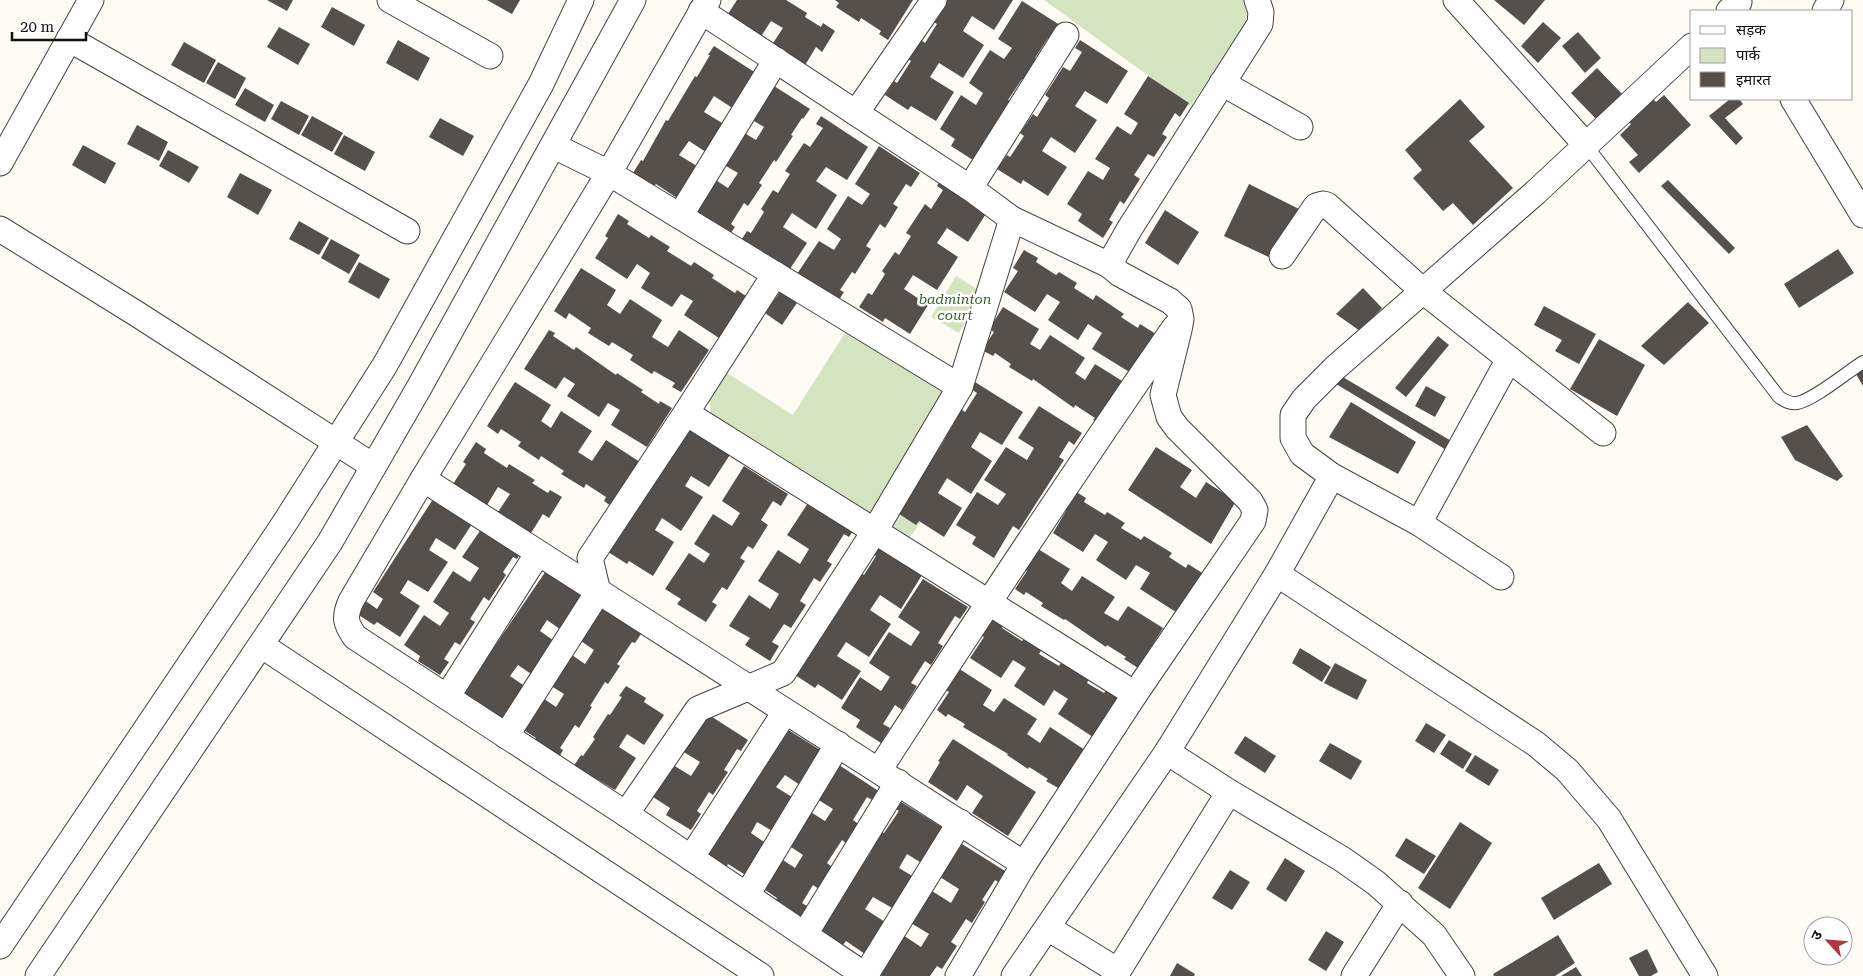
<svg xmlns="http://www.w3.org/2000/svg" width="1863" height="976" viewBox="0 0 1863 976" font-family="'Roboto Serif','Noto Sans Devanagari',serif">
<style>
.green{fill:#d4e4c0}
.building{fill:#56504d}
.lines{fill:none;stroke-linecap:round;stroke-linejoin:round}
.lane-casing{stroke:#424242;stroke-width:14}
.street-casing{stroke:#424242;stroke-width:27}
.lane{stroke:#fff;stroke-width:12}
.street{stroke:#fff;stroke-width:25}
.labels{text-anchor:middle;stroke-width:5;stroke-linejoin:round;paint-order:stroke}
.park-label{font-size:14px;font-style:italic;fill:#355f27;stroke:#fff}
</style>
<rect width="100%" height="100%" fill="#fdfbf3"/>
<g class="green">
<polygon points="1044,0 1243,0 1247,10 1246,25 1190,106"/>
<polygon points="956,276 982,292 959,333 931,317"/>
<polygon points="850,325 960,387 885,498 922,520 906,543 711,414 708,387 719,368 793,415"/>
</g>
<g class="building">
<polygon points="267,0 293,0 287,11"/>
<polygon points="487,0 520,0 512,14"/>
<polygon points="737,0 786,0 807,13 805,17 821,27 823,23 835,31 822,52 816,47 804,67 771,46 783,28 771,21 760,38 726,17"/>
<polygon points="835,0 913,0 888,40 879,34 881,31 861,18 859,22 836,7 839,3"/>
<polygon points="945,0 1013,0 994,30 972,16 963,31 984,45 963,78 939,63 930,77 954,92 936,121 911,106 908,110 885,95 894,81 897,83 911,61 908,59 920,39 925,43 937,24 932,21"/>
<polygon points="1494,0 1545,0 1524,25"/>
<polygon points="1022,1 1063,27 1053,41 1048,38 1035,58 1041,61 1027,82 1022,79 1008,100 1014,103 998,129 994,126 982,144 986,147 976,162 951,146 955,139 940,129 961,95 976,105 983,93 969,83 990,50 1004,59 1012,48 998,39"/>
<polygon points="332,7 365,25 354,46 321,27"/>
<polygon points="1543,22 1561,38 1538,63 1521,46"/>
<polygon points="279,27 310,44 298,65 267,47"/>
<polygon points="1578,32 1601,58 1585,73 1562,46"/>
<polygon points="398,40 430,58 418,81 386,63"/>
<polygon points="1080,40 1128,71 1107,104 1085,91 1075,106 1097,120 1075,153 1051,137 1042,151 1067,167 1048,196 1023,180 1021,184 997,169 1007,155 1010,157 1024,136 1020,133 1033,114 1037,117 1049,98 1045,95 1063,67 1070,71 1082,52 1075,48"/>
<polygon points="184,42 216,60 204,83 171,65"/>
<polygon points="714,46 759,75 737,111 714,96 704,112 727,126 709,154 689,141 679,155 700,168 680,200 656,184 654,186 633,173 641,160 643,161 666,120 668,121 695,76 697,77 710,55 708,55"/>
<polygon points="218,62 246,78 235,99 206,83"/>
<polygon points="1597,68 1624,96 1598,121 1571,93"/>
<polygon points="1148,76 1189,103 1180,117 1175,113 1162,134 1167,137 1154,157 1148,154 1134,175 1140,179 1124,204 1120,201 1109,220 1113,222 1103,238 1078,221 1082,214 1067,204 1088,171 1103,180 1110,168 1095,159 1117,126 1131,135 1138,123 1124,114"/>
<polygon points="771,84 810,109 803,119 802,118 791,135 793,136 776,162 774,160 759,183 762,185 748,206 744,203 731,224 735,227 728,237 709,220 691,208 711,177 728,188 738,173 721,163 741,131 756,140 764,127 749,118"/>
<polygon points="245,88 274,105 265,122 235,105"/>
<polygon points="1664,95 1691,125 1639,173 1629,162 1638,155 1620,135 1631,124 1627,121 1652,98 1656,102"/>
<polygon points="1460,99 1485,127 1469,141 1513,188 1473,225 1453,203 1443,211 1413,178 1422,170 1405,150"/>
<polygon points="1730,99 1739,99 1743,104 1725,118 1743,138 1736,145 1709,116"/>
<polygon points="281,101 309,116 299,135 271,119"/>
<polygon points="312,116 343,133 332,152 301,135"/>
<polygon points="821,116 868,147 847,180 826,167 816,181 837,195 816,229 792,213 783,227 807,243 788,272 738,245 747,231 751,233 764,212 761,209 773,190 778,193 790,174 785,171 804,143 810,147 823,128 816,124"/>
<polygon points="440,118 474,136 463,156 429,137"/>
<polygon points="137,125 168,142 159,161 127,144"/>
<polygon points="344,135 375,152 365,171 334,154"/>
<polygon points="83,145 116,163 105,184 72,165"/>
<polygon points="879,146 920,173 911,187 906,184 893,204 898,207 885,228 880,224 866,246 871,249 855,274 852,272 840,290 844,292 834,308 797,274 819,241 834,250 841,239 827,229 848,196 862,205 870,194 855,184"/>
<polygon points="168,150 199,167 189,183 159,166"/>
<polygon points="240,173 272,190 258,215 227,197"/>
<polygon points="941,178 989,209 968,242 947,228 937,243 958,257 937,290 913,275 904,289 928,305 910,334 885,318 883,322 859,307 868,293 872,295 885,274 882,271 895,252 899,255 911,236 906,233 925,204 931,209 943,190 937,186"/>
<polygon points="1668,180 1735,248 1729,254 1661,186"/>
<polygon points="1249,184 1299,209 1275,260 1224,236"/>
<polygon points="1165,210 1199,232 1178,265 1145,243"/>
<polygon points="618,214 629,221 627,224 649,238 651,235 670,247 667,251 691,266 694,262 714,275 712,278 735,293 737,290 749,298 722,340 684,315 693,301 681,294 672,307 641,288 650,273 637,264 627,279 595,258 608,238 605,236"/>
<polygon points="299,221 329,238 319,255 289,239"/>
<polygon points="331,239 360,255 349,274 321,258"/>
<polygon points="1838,249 1854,273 1799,308 1784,284"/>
<polygon points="1024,250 1038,258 1036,262 1056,275 1059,272 1077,283 1074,288 1093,300 1096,295 1124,314 1121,317 1138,328 1140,324 1156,334 1131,373 1092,349 1102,333 1088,324 1078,340 1048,320 1060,302 1047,294 1035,312 1004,292 1018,271 1013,268"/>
<polygon points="359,262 390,279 379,299 348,282"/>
<polygon points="581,268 616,290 607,305 620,314 630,299 662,320 652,337 668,347 679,330 709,350 681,392 672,387 675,383 654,371 652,374 630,360 633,355 612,342 609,346 588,333 591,328 569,313 566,319 554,311"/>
<polygon points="784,286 801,297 782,325 765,313"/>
<polygon points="1363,288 1382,308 1360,331 1336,314"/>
<polygon points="1688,302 1709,323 1664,365 1641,346"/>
<polygon points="1544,306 1596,334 1579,364 1555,351 1562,340 1534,325"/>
<polygon points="1003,307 1039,329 1030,344 1040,350 1050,335 1085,358 1075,373 1085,380 1095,364 1127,384 1101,425 1093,420 1095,418 1075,405 1074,408 1033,379 1032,381 1009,367 1011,364 995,353 993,356 982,350 994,332 989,329"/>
<polygon points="549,330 555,333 553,336 574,350 576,347 616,375 617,373 643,390 641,392 659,404 660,401 672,408 647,447 611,425 620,410 608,403 599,417 567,396 575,384 564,377 556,389 524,369"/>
<polygon points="1438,336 1449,345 1406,397 1395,388"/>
<polygon points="1599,339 1645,365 1617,416 1570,389"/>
<polygon points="1863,370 1863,386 1856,374"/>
<polygon points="1341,376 1453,442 1448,451 1336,384"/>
<polygon points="515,382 551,405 541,421 551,428 561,411 592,431 578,452 592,461 606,440 640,462 611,506 604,501 606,497 586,484 584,488 561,474 564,471 541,456 539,460 518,446 521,442 501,429 498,434 487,426"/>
<polygon points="975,382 1023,412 1002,445 980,432 971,447 992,461 971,494 947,478 938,493 962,508 944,537 919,521 916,525 893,510 928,455 933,458 945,439 940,437 959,408 965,412 977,393 971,389"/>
<polygon points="1426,386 1446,397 1435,417 1415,406"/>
<polygon points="1351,402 1416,442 1398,474 1329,437"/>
<polygon points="1039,406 1082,433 1074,445 1069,441 1059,457 1064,460 1019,530 1013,526 994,558 972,544 976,537 956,525 977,492 998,505 1006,494 984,480 1006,447 1027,460 1034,448 1018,438"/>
<polygon points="687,421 733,450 709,487 691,476 685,486 703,497 681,531 662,518 655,530 674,542 653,576 629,561 627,564 605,550"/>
<polygon points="1807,425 1843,476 1837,481 1795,460 1781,437"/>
<polygon points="476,442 486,449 484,453 507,468 509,464 535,480 532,483 548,493 550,490 562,497 549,518 543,514 531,533 498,512 510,494 498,487 487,505 453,484 466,464 463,462"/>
<polygon points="1156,447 1192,470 1180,487 1196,498 1206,482 1236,501 1211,544 1128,490"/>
<polygon points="744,466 788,494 781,506 773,501 761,520 768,525 753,549 748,546 740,558 745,561 727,590 722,587 712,602 717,605 706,622 677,604 681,599 665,589 689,553 704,563 710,554 694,544 713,514 732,526 740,513 722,501"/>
<polygon points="1073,490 1086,498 1084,502 1105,515 1107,512 1125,523 1121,528 1141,540 1144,536 1172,553 1169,557 1186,568 1188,564 1204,574 1179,614 1140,589 1150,573 1136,565 1126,580 1096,560 1108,542 1095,534 1083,552 1053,533 1066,511 1061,508"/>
<polygon points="435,496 474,521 455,550 436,538 429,550 448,562 428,592 408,580 400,593 420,606 400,637 377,622 374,625 354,612 363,599 377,609 383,599 373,592"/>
<polygon points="812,497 856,526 849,537 844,534 827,561 832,564 820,582 814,578 800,601 806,605 791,628 784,624 772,642 779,646 770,661 745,645 750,638 729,626 749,595 770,609 779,594 758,581 778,550 800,564 809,549 787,535"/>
<polygon points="484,525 522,550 517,559 513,557 503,572 506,575 489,601 484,597 470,619 475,622 460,645 455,642 444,659 449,662 440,675 418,661 420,656 404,645 424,615 440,626 449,613 433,602 453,571 470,582 479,568 462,557"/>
<polygon points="874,545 922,575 901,609 880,595 870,610 891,624 869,657 846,642 837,656 861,671 842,700 818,684 815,688 792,673 827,618 832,621 844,603 839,600 858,571 864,575 876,556 870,552"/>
<polygon points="1035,547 1070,569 1061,583 1072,591 1082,576 1115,597 1104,613 1118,621 1128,606 1163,628 1138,668 1124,659 1126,657 1107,645 1106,647 1065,619 1064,620 1041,606 1043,603 1026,592 1024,595 1015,589 1027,571 1022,568"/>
<polygon points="548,568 589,597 564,632 547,620 540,631 557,643 534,676 518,665 510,676 526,687 503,722 462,694"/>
<polygon points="923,579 968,607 960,619 955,616 938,643 943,646 931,665 925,661 911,683 917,686 902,710 895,705 883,724 890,728 881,743 856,727 860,720 841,708 860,677 881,691 890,677 869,663 889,632 911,646 920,632 898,617"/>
<polygon points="599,606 641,634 635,643 632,642 617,664 620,666 608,684 605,682 590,706 592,707 579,728 575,725 560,748 563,750 558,759 533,742 536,738 519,727 540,696 556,707 564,694 548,684 569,653 585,664 594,650 578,639"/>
<polygon points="990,616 1004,624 1002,628 1022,641 1025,638 1042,649 1039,654 1059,666 1062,661 1089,679 1087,683 1104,693 1106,690 1122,700 1096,739 1058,714 1068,699 1054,690 1044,706 1014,686 1026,668 1013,660 1001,678 970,658 984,637 979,634"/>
<polygon points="1300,648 1331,667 1322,682 1292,663"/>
<polygon points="1335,663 1367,680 1357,700 1324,683"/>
<polygon points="958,668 992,690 983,705 994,712 1004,698 1037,719 1027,734 1040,743 1050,727 1085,750 1060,789 1046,781 1048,779 1029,767 1028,769 1007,755 1008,754 963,727 965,724 948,714 946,717 937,710 949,692 944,689"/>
<polygon points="626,686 646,698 644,702 664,715 644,745 627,734 619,747 636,758 615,790 595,778 594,781 573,767 581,755 583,756 595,739 593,737 608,714 610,715 622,697 619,696"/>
<polygon points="706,713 748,740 741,751 737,749 724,770 728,772 713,795 709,792 697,811 701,814 691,830 666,815 670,808 653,797 673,765 691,776 700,762 682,751"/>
<polygon points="1426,723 1446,735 1434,753 1415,741"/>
<polygon points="782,726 825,753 803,787 785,775 776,787 795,799 774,832 757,822 751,833 767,844 747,876 728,864 725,870 700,854"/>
<polygon points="1245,736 1276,756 1265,773 1234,753"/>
<polygon points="953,739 1036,792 1008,836 972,813 983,796 967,785 957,801 928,782 940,762 938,761"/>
<polygon points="1449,740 1472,754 1463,769 1440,754"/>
<polygon points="1330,743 1362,761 1351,780 1319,761"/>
<polygon points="1475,755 1499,770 1489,786 1465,771"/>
<polygon points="839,765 880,792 874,801 867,797 853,820 860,825 847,844 842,840 827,863 832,867 819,889 813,885 802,903 807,906 800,918 775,902 777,898 761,887 780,858 795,868 803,855 788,845 809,811 825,821 833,809 817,799"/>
<polygon points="898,800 945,829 923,864 907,854 899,868 914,877 894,909 873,897 865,909 885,922 865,954 846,941 840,949 813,932 851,873 855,876 871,852 866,849 879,830 884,833 899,811 893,807"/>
<polygon points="1460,822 1492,843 1450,909 1418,888"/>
<polygon points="1406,838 1436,856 1424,874 1395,856"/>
<polygon points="962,844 1005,871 998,882 995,880 982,900 985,902 972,923 966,919 951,942 957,946 942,969 937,966 930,976 882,976 879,974 903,935 921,947 929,934 911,923 932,891 951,903 959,889 940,877"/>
<polygon points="1285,858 1305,871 1286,902 1266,889"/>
<polygon points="1599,863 1612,884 1554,920 1541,898"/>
<polygon points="1230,870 1250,882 1232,910 1212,898"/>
<polygon points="1326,931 1344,942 1326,971 1308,960"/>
<polygon points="1558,935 1575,963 1555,976 1494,976 1493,974"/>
<polygon points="1647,949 1658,972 1651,976 1639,976 1629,958"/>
<polygon points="1177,963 1195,974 1194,976 1170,976"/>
<polygon points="1576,967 1582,976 1561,976"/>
</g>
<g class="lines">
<g class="lane-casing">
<path id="lane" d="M1586 145 1779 397C1785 401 1790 404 1797 403 1814 400 1847 372 1863 362"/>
</g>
<g class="street-casing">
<g id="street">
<polyline points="390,0 490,56"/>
<path d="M708 0 609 173 423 479 351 601C344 617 345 623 355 637L626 814 866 976"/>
<polyline points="1456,0 1586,145"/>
<polyline points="701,11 970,188 1012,219 1109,265"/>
<polyline points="1729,11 1739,2"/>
<polyline points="1825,11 1831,0"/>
<polyline points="69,39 407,231"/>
<polyline points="1222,83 1300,127"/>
<polyline points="1793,99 1863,215"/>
<polyline points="856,113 934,0"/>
<polyline points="554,146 609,173 960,387 874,532 783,673 698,709 626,814"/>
<polyline points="0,163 91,0"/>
<polyline points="970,188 1066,35"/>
<polyline points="680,216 776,60"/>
<polyline points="0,229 137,314 373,466"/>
<polyline points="1282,256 1316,206 1323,204 1327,205 1423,291 1603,433"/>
<polyline points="1509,359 1419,523 1332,476 1302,454 1293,438 1293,415 1304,399 1335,368 1536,192 1692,46"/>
<polyline points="960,387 1012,219"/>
<polyline points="686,413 1135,694"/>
<polyline points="423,479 1024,864"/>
<polyline points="1419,523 1501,577"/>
<polyline points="1277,574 1332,476"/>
<polyline points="261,645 761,976"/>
<polyline points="447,697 538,553"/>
<polyline points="506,736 598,592 590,558 686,413 775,274"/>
<polyline points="1167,752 1229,792 1342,859 1376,883 1434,935 1462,976"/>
<path d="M879 770C976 621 1073 473 1175 327"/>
<polyline points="691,858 785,712"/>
<polyline points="747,895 838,744"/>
<polyline points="1048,928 1118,971 1229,792"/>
<polyline points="805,934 898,782"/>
<polyline points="0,946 284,524 385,365 541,84 581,0"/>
<polyline points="38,976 330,542 420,386 633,0"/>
<polyline points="865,976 960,822"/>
<polyline points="958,976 1024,864 1135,694 1253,521 1255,510 1250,501 1177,428 1169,417 1163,395 1179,330 1181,319 1179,309 1170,301 1120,274 1109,265 1130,228 1260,24 1261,12 1257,0"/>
<polyline points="1014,976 1167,752 1277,574 1536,744 1567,770 1609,819 1705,976"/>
<polyline points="1354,976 1400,903"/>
</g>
</g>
<use href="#lane" class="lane"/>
<use href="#street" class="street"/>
</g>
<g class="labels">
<g class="park-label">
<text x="955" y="304">badminton<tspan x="955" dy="16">court</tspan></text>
</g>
</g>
<rect x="1690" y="10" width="162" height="90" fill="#ffffff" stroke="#9f9f9f"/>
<rect x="1700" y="26" width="25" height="8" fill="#ffffff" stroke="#9f9f9f"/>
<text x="1736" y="35" font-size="15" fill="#0f0f0f">सड़क</text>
<rect x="1700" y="48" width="25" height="15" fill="#d4e4c0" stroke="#9f9f9f"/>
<text x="1736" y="60" font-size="15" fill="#0f0f0f">पार्क</text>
<rect x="1700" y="72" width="25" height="15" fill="#56504d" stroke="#9f9f9f"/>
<text x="1736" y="85" font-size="15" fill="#0f0f0f">इमारत</text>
<g transform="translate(1828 941) rotate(296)"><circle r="24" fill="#ffffff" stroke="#9f9f9f"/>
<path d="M0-4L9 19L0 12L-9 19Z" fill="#ad3943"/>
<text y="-8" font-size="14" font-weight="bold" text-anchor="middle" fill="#0f0f0f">उ</text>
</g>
<path d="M12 32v8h74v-8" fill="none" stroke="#0f0f0f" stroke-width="2.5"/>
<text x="20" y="32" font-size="15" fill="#0f0f0f" stroke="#ffffff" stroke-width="4" paint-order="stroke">20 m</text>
</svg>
